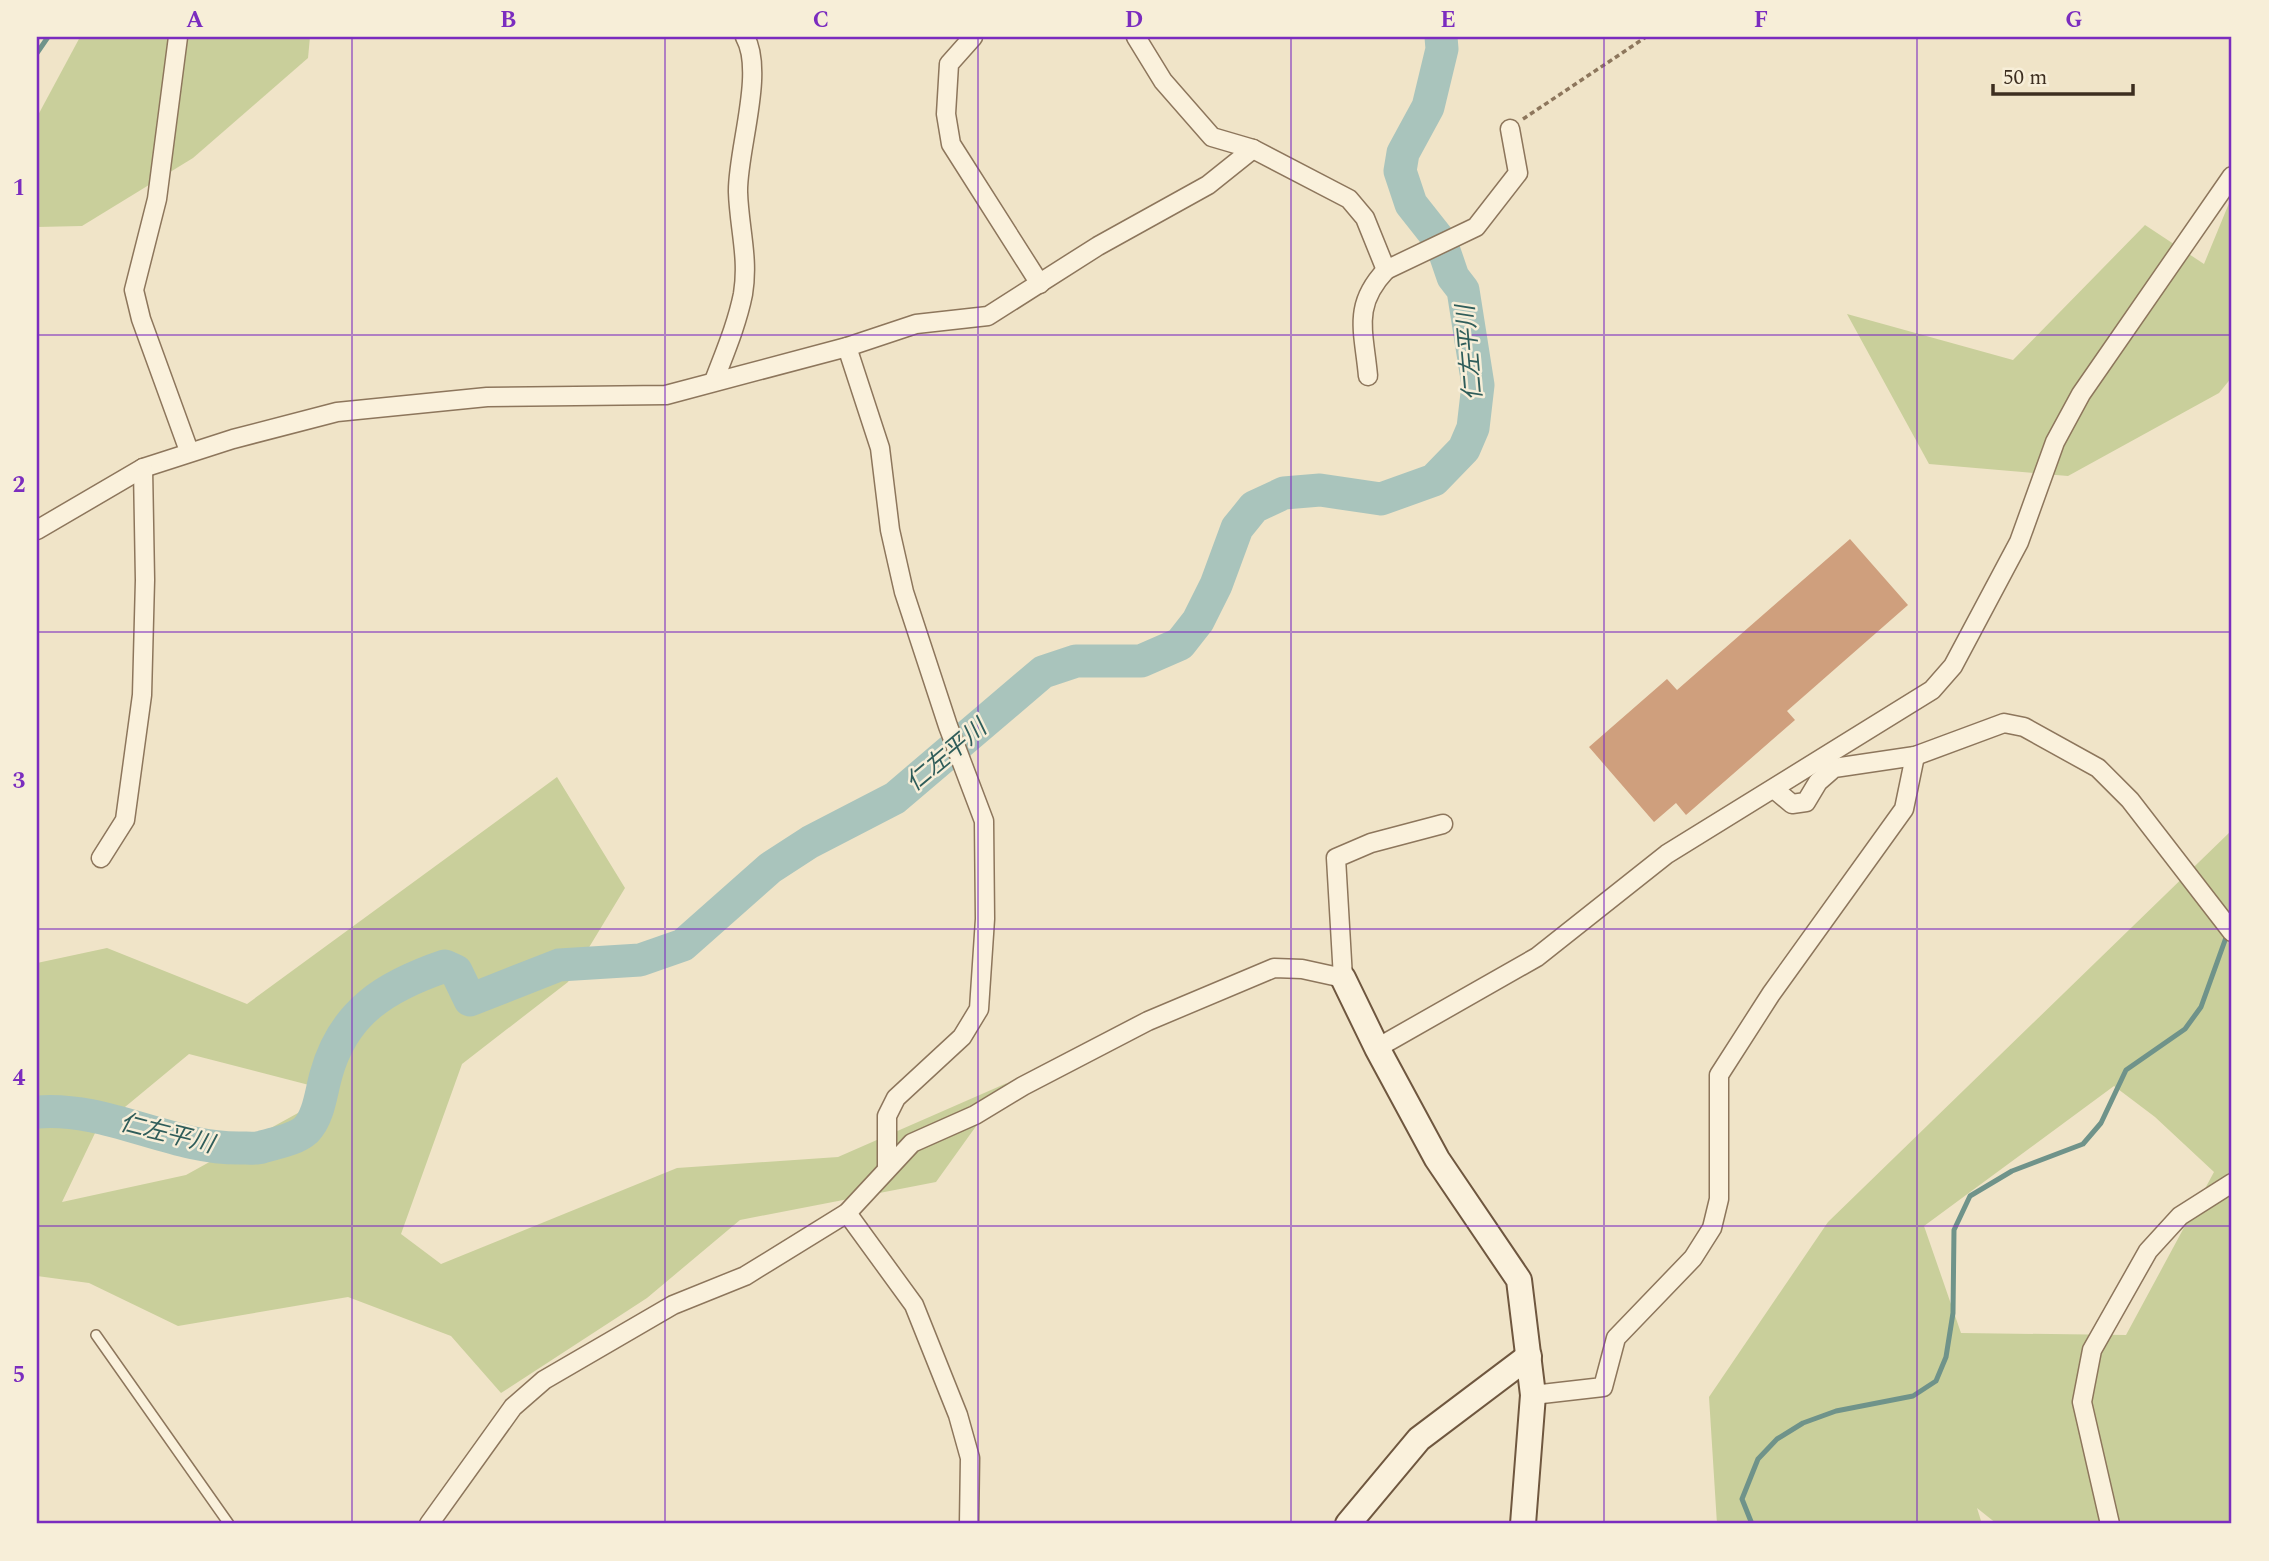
<svg xmlns="http://www.w3.org/2000/svg" width="2269" height="1561" viewBox="0 0 2269 1561" font-family="Spectral,'Noto Sans JP',serif">
<style>
.green{fill:#c9cf9b;fill-rule:evenodd}
.lines{fill:none;stroke-linecap:round;stroke-linejoin:round}
.stream{stroke:#6f938a;stroke-width:5}
.river{stroke:#a9c4bc;stroke-width:33}
.building{fill:#cf9f7d}
.lane-casing{stroke:#8d765c;stroke-width:12}
.street-casing{stroke:#8d765c;stroke-width:21}
.secondary-casing{stroke:#6f573f;stroke-width:28}
.path{stroke:#8d765c;stroke-width:3.5;stroke-dasharray:5 3.5;stroke-linecap:butt}
.lane{stroke:#faf1dc;stroke-width:9}
.street{stroke:#faf1dc;stroke-width:18}
.secondary{stroke:#faf1dc;stroke-width:24}
.grid{fill:none;stroke:#7b2cbf;stroke-width:2;stroke-opacity:0.55}
.labels{text-anchor:middle;stroke-width:5;stroke-linejoin:round;paint-order:stroke}
.water-label{font-size:24px;font-style:italic;fill:#2f5d5a;stroke:#f7eed8}
.neatline{fill:none;stroke:#7b2cbf;stroke-width:2.5}
.grid-label{font-size:23px;text-anchor:middle;font-weight:bold;fill:#7b2cbf}
</style>
<rect width="100%" height="100%" fill="#f0e4c8"/>
<g class="green">
<polygon points="80,37 310,37 308,58 193,158 82,226 37,227 37,117"/>
<polygon points="2232,196 2232,377 2219,393 2068,476 1929,464 1847,314 2013,360 2145,225 2204,264"/>
<path d="M557 777 625 888 568 982 462 1064 401 1234 441 1264 677 1168 838 1157 1007 1083 936 1182 740 1220 647 1298 501 1393 451 1336 348 1297 178 1326 89 1283 37 1276V963L107 948 247 1004ZM189 1054 336 1092 186 1175 62 1202 96 1131Z"/>
<path d="M2232 830V1524H1997L1977 1508 1982 1524H1717L1709 1397 1828 1222ZM2114 1086 2155 1117 2214 1172 2126 1335 1961 1333 1924 1226Z"/>
</g>
<g class="lines">
<g class="stream">
<polyline points="37,53 48,37"/>
<polyline points="1752,1524 1742,1499 1758,1459 1777,1439 1803,1423 1836,1411 1913,1396 1936,1381 1946,1357 1953,1313 1954,1230 1970,1196 2012,1171 2083,1144 2101,1123 2126,1070 2185,1029 2201,1007 2228,932"/>
</g>
<path class="river" d="M37 1112C107 1106 171 1149 241 1148 247 1148 256 1149 262 1147 275 1143 295 1140 306 1130 319 1117 321 1092 326 1075 343 1012 386 986 445 966L456 971 470 1000 559 965 640 960 683 945 770 868 810 842 895 798 1043 672 1076 661H1141L1180 644 1198 621 1216 585 1237 528 1254 507 1284 493 1320 490 1381 499 1434 480 1464 449 1473 428 1478 385 1463 290 1453 277 1441 242 1411 204 1400 171 1403 153 1428 107 1442 49 1441 37"/>
</g>
<polygon class="building" points="1850,539 1908,605 1787,711 1795,720 1686,815 1676,803 1654,822 1589,747 1667,679 1677,690"/>
<g class="lines">
<g class="lane-casing">
<polyline id="lane" points="96,1335 229,1524"/>
</g>
<g class="street-casing">
<g id="street">
<polyline points="178,37 157,199 134,290 141,319 189,451"/>
<polyline points="973,37 949,64 946,114 951,144 1040,284"/>
<polyline points="1136,37 1163,81 1212,137 1253,149 1349,199 1365,218 1386,270 1476,227 1518,173 1510,129"/>
<polyline points="847,347 880,448 890,530 904,592 948,726 984,821 985,919 979,1009 962,1037 896,1098 887,1116 887,1168"/>
<path d="M1368 376C1364 331 1352 306 1386 270"/>
<path d="M714 381C725 352 737 324 743 294 749 258 739 227 738 192 737 152 765 72 745 37"/>
<polyline points="37,530 143,468 233,439 337,412 487,397 666,395 847,347 916,324 988,316 1098,246 1208,185 1253,149"/>
<polyline points="1774,789 1792,804 1806,802 1818,782 1834,768 1915,756 2004,723 2024,727 2098,768 2130,800 2232,932"/>
<polyline points="101,858 125,820 142,695 145,580 143,468"/>
<polyline points="1377,1048 1537,957 1667,854 1932,690 1953,666 2019,542 2055,442 2081,394 2232,176"/>
<polyline points="847,1213 914,1305 958,1415 970,1458 969,1524"/>
<polyline points="1533,1395 1603,1387 1616,1338 1693,1258 1712,1228 1719,1199 1719,1075 1771,994 1904,809 1915,756"/>
<polyline points="429,1524 513,1407 544,1380 673,1305 745,1276 847,1213 912,1143 975,1115 1023,1086 1148,1021 1274,968 1302,969 1343,978 1336,858 1371,843 1443,824"/>
<polyline points="2110,1524 2082,1402 2092,1350 2148,1251 2180,1216 2232,1183"/>
</g>
</g>
<g class="secondary-casing">
<g id="secondary">
<polyline points="1343,978 1377,1048 1437,1159 1519,1280 1533,1395 1523,1524"/>
<polyline points="1348,1524 1419,1439 1529,1356"/>
</g>
</g>
<polyline class="path" points="1523,119 1646,37"/>
<use href="#lane" class="lane"/>
<use href="#street" class="street"/>
<use href="#secondary" class="secondary"/>
</g>
<path class="grid" d="M352 37V1524M665 37V1524M978 37V1524M1291 37V1524M1604 37V1524M1917 37V1524M37 335H2232M37 632H2232M37 929H2232M37 1226H2232"/>
<g class="labels">
<g class="water-label">
<text transform="translate(1469 353) rotate(-95)" y="8">仁左平川</text>
<text transform="translate(946 755) rotate(-40)" y="8">仁左平川</text>
<text transform="translate(167 1133) rotate(14)" y="8">仁左平川</text>
</g>
</g>
<rect width="2269" height="1561" fill="none" stroke="#f7eed8" stroke-width="77"/>
<path d="M1993 84v10h140v-10" fill="none" stroke="#3d2e20" stroke-width="3.5"/>
<text x="2003" y="84" font-size="21" fill="#3d2e20" stroke="#f7eed8" stroke-width="5" paint-order="stroke">50 m</text>
<rect x="38" y="38" width="2192" height="1484" class="neatline"/>
<g class="grid-label">
<text x="195" y="27">A</text>
<text x="508" y="27">B</text>
<text x="821" y="27">C</text>
<text x="1134" y="27">D</text>
<text x="1448" y="27">E</text>
<text x="1761" y="27">F</text>
<text x="2074" y="27">G</text>
<text x="19" y="195">1</text>
<text x="19" y="492">2</text>
<text x="19" y="788">3</text>
<text x="19" y="1085">4</text>
<text x="19" y="1382">5</text>
</g>
</svg>
